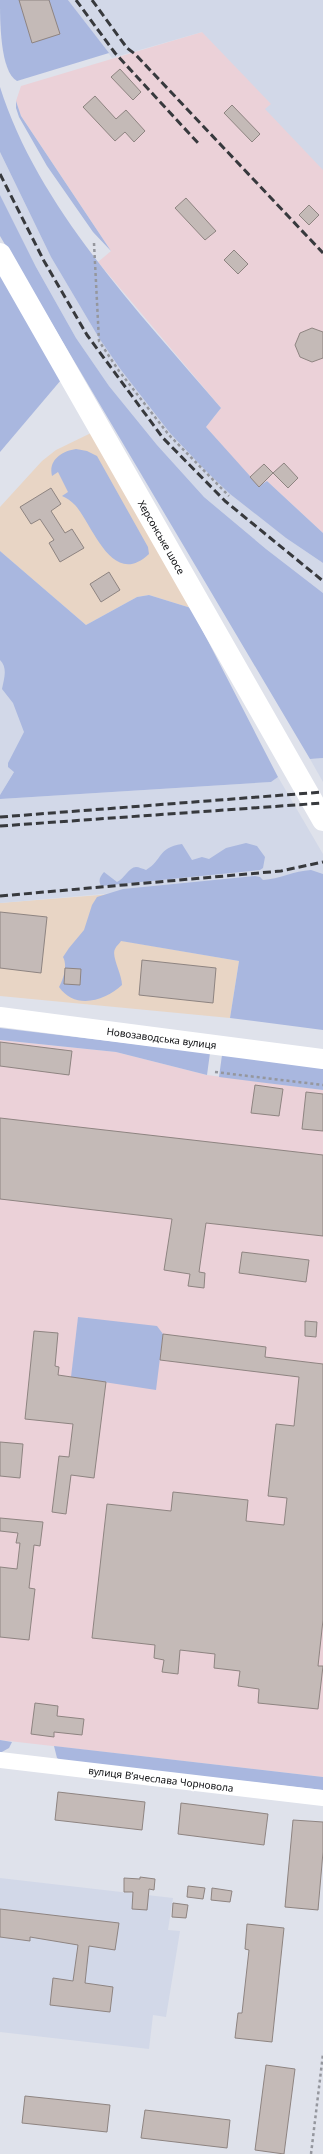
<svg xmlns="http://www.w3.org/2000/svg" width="323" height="2154" viewBox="0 0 323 2154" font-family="'Noto Sans',sans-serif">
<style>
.commercial{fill:#e8d5c5}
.industrial{fill:#ebd1d8}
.built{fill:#d2d8e8}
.green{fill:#a9b7df}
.building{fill:#c4bab7;stroke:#8e8481}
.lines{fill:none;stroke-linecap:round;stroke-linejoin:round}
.path{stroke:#95979e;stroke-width:2.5;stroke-dasharray:3 3;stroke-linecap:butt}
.minor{stroke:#fff;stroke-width:16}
.tertiary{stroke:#fff;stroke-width:20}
.secondary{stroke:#fff;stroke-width:22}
.rail{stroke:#37393d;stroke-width:3;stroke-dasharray:8 4;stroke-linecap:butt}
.labels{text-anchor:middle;stroke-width:4;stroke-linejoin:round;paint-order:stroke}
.street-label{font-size:10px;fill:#0e0f12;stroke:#fff}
</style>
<rect width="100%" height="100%" fill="#dfe2eb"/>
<g class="commercial">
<polygon points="91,433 191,608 149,595 137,597 86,625 0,551 0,507 42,461 56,450"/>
<polygon points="112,894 117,940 239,961 230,1018 0,996 0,903"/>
</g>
<g class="industrial">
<polygon points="323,0 323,533 267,481 259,487 206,427 221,408 98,262 111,251 21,116 16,101 21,86 202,32"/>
<polygon points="0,1040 116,1052 207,1075 323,1090 323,1777 0,1740"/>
</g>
<g class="built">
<polygon points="68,0 323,0 323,170 265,109 271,104 202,32 112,58"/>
<polygon points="0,152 51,257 95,331 121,370 230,494 286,538 323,563 323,593 266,549 204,497 157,445 109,386 76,338 36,267 0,195"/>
<polygon points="0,627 52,708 0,795"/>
<polygon points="323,758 323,782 310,759"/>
<polygon points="278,777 323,854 323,906 298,877 0,903 0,799 271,782"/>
<polygon points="0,1878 173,1898 168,1930 180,1931 166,2017 153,2015 149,2049 0,2032"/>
</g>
<g class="green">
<path d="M0 0H68L109 53 17 81C0 72 0 20 0 0Z"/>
<path d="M0 87C38 208 140 313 221 408L206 427 259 486 267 481 323 533V563L286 538 230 494 207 472 170 433 121 370 99 338 51 257 0 152Z"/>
<polygon points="16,101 21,116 111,251 93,232 47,166 19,117 16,108"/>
<polygon points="0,195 36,267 76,338 109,386 157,445 204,497 266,549 323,593 323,758 310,759 0,236"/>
<polygon points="0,274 61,380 0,452"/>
<path d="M76 449 87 451 97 456 148 547 149 554C112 589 93 525 75 505 71 501 67 498 62 496L68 492 58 472 52 476C48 460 62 451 76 449Z"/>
<path d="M0 551 86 625 137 597 149 595 191 608 278 777 271 782 0 799V795L14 772 8 767V763L24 732 13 703 2 689C4 679 8 668 0 660Z"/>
<path d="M246 843 257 846 265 857 263 868 260 870 101 886C98 880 100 877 104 872L117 882C124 879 129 867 136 867 139 867 143 869 146 870 163 860 157 848 182 844L192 860 202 857 209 859 226 848Z"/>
<path d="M311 870 323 874V1030L230 1018 239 961 121 941C120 943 116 946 115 949 111 956 122 974 122 985 105 1001 75 1010 59 987 63 980 68 966 63 957L69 948 84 930 92 905 97 897 123 889 255 876 260 877 263 880C279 879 294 871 311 870Z"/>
<polygon points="0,1028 210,1053 207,1075 116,1052 0,1040"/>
<polygon points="222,1055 323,1067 323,1090 219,1077"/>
<polygon points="78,1317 157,1326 163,1334 156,1390 71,1377"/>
<polygon points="0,1740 12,1742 9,1748 0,1753"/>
<polygon points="54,1746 323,1777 323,1790 61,1761 57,1758"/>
</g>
<g class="building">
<polygon points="19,0 49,0 60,34 32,43"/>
<polygon points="120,69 141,92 133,100 111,77"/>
<polygon points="95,96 116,119 126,110 145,131 134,142 125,132 115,141 83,107"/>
<polygon points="232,105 260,134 252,142 224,113"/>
<polygon points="186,198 216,231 205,240 175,208"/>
<polygon points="309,205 319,215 309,225 299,215"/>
<polygon points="234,250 248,264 238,274 224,260"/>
<polygon points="312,328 323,332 323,358 312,362 300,357 295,345 300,333"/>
<polygon points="284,463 298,478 288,488 273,473"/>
<polygon points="264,464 273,473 259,487 250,477"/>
<polygon points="51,488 61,504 51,511 65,533 72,529 84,548 60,562 49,543 54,540 40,519 31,524 20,507"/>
<polygon points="109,572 120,590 101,602 90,584"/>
<polygon points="0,912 47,917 41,973 0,968"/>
<polygon points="142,960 216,968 213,1003 139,995"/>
<polygon points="65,968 81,969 80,985 64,984"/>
<polygon points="0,1042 72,1051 69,1075 0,1066"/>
<polygon points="255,1085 283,1089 279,1116 251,1113"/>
<polygon points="306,1092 323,1094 323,1131 302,1129"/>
<polygon points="0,1118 323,1155 323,1236 206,1223 199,1272 205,1273 204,1288 188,1286 190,1274 164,1270 172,1219 0,1199"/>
<polygon points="242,1252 309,1260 306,1282 239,1273"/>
<polygon points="305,1321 317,1322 316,1337 305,1336"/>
<polygon points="34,1331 58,1333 55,1366 59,1367 58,1375 106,1382 94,1478 71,1475 66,1514 52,1512 59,1456 69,1457 73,1424 25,1419"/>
<polygon points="163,1334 266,1347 265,1357 323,1364 323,1620 318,1666 323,1666 318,1709 258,1703 259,1689 238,1686 240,1671 214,1668 215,1654 180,1650 178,1674 162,1672 164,1660 154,1658 155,1645 92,1638 107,1504 171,1511 173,1492 248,1500 246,1521 284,1525 287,1498 268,1496 276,1424 294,1426 299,1377 160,1360"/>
<polygon points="0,1442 23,1444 20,1478 0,1476"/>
<polygon points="0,1518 43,1522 40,1546 34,1545 29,1588 35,1589 29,1640 0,1637 0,1567 17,1569 20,1543 16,1543 18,1533 0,1531"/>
<polygon points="35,1703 58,1706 57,1716 84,1719 82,1735 54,1732 54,1737 31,1734"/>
<polygon points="58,1792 145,1802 142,1830 55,1820"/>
<polygon points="181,1803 268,1814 264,1845 178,1834"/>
<polygon points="293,1820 323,1822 323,1852 318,1910 285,1907"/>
<polygon points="140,1877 155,1879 154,1890 149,1889 147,1910 132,1909 133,1892 124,1892 124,1878 140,1879"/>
<polygon points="188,1886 205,1888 203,1899 187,1897"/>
<polygon points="212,1888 232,1891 230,1902 211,1900"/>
<polygon points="173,1903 188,1905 186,1918 172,1917"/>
<polygon points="0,1909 119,1923 115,1950 89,1946 85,1983 113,1987 110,2012 50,2005 53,1978 73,1981 78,1945 30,1937 30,1941 0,1937"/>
<polygon points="247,1924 284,1928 272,2042 235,2038 238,2013 242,2013 249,1950 245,1949"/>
<polygon points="266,2065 295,2069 284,2154 255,2150"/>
<polygon points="25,2096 110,2105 107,2132 22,2123"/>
<polygon points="145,2110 230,2120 227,2148 141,2138"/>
</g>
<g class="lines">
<g class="path">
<polyline points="94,243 99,341 119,371 169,435 229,496"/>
<polyline points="215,1072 323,1085"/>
<polyline points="311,2154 323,2054"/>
</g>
<polyline class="minor" points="0,1760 323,1798"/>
<path class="tertiary" id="s1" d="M0 1017 323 1059"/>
<path class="secondary" id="s2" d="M0 254 323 820"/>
<g class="rail">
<polyline points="76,0 115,53 198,143"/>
<polyline points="92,0 127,48 135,54 323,253"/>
<polyline points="0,174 44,261 87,335 163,438 225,501 323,581"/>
<polyline points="0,817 323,792"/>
<polyline points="0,826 323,803"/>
<polyline points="0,896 281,871 323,862"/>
</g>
</g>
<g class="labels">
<g class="street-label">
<text dy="4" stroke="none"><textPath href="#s2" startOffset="326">Херсонське шосе</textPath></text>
<text dy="4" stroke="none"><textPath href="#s1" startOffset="163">Новозаводська вулиця</textPath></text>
<text transform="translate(161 1779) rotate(7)" y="4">вулиця Вʼячеслава Чорновола</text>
</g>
</g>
</svg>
